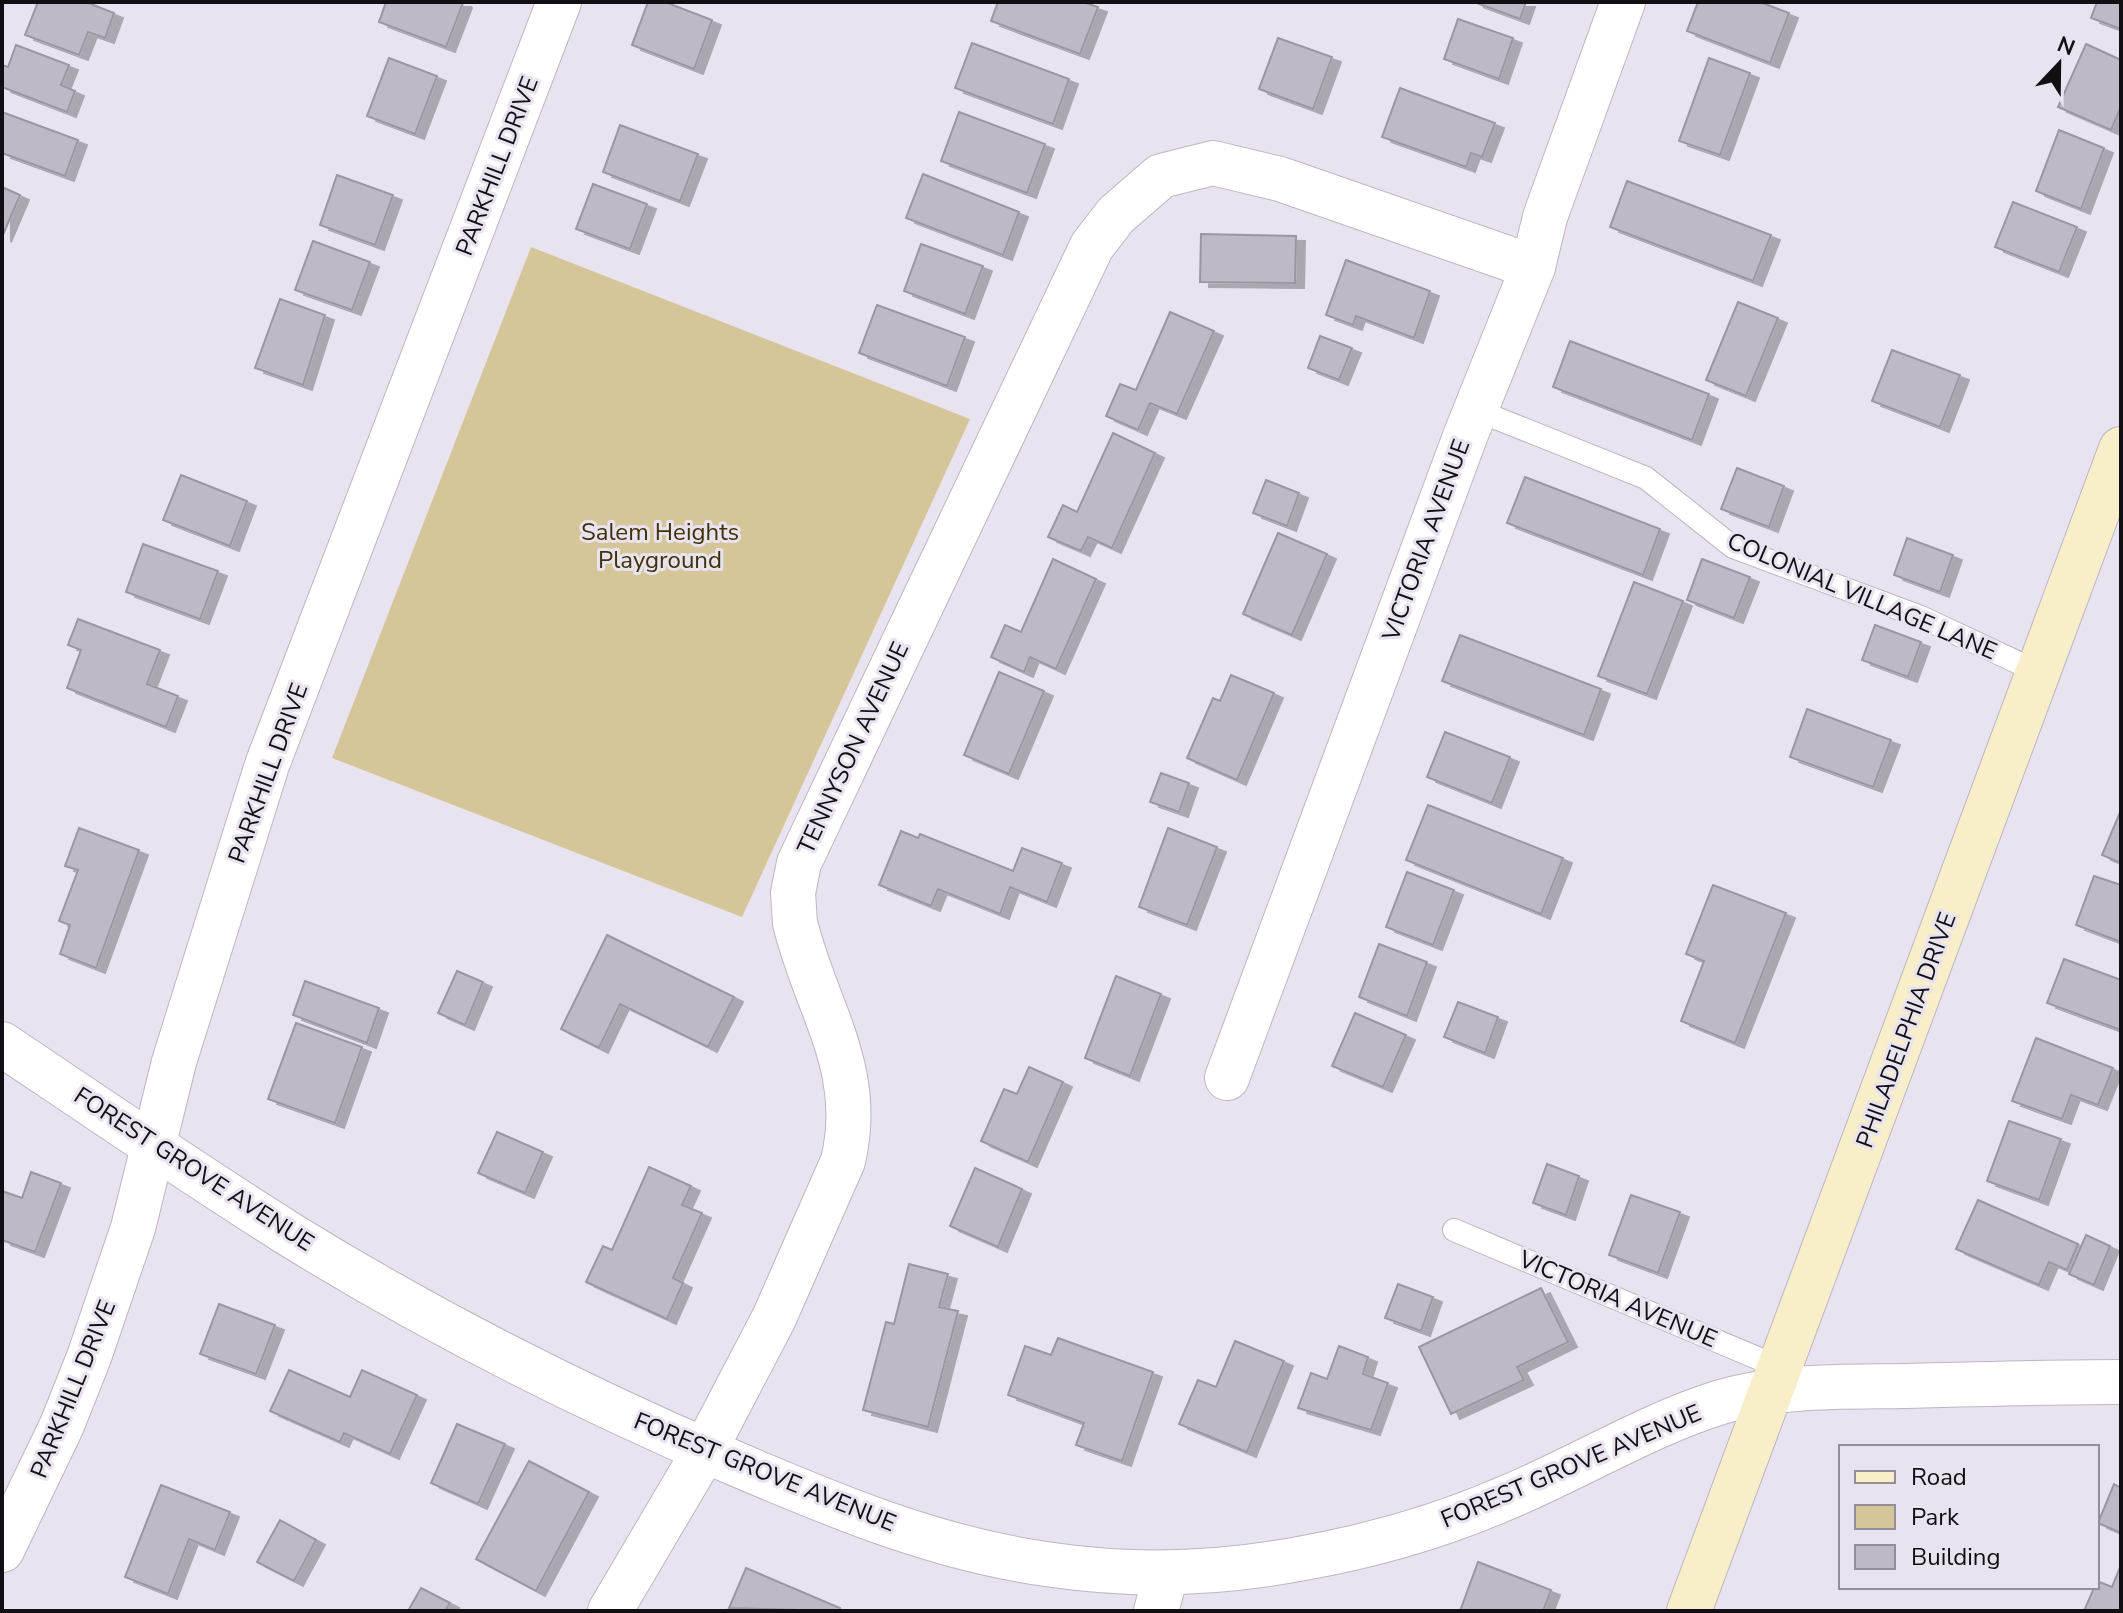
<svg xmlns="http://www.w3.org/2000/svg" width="2123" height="1613" viewBox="0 0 2123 1613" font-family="'Nunito Sans',sans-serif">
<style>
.green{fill:#d4c699}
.building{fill:#beb9c5;stroke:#9c96a2;stroke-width:2;filter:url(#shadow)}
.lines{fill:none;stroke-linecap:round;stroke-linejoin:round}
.service-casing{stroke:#bcb6c2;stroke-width:24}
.minor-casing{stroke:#bcb6c2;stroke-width:46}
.secondary-casing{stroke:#bcb6c2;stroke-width:46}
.service{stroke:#fff;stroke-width:22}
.minor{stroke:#fff;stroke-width:44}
.secondary{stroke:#f8eeca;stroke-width:44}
.labels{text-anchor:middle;stroke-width:6;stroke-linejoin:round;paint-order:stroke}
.street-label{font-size:24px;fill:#110f13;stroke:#e9e3f0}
.park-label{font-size:24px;fill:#3d3106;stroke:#e9e3f0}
</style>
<defs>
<filter id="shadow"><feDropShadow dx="9" dy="5" stdDeviation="0" flood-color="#0004"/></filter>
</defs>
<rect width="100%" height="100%" fill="#e9e3f0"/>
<polygon class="green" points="531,247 970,419 742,917 332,758"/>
<g class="building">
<polygon points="38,2 86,2 114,13 105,38 88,32 79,55 25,35"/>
<polygon points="386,2 462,2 463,3 446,47 379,22"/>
<polygon points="648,2 665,2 712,20 694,69 632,45"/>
<polygon points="998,2 1083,2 1098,7 1080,54 991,21"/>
<polygon points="1474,2 1526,2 1520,19"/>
<polygon points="1698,2 1760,2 1789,13 1770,63 1687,31"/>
<polygon points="2097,2 2121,2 2121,29 2091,18"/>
<polygon points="1458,19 1513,38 1499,79 1444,59"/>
<polygon points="1278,38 1332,57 1313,109 1259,89"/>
<polygon points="972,43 1069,79 1053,124 955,88"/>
<polygon points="2086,44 2121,60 2121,107 2111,130 2058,107"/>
<polygon points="16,45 69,65 61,85 75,91 67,112 2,87 2,65 8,67"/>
<polygon points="389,58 437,76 415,134 367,116"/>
<polygon points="1709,58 1750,73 1720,155 1679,141"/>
<polygon points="1400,88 1495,123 1482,157 1471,153 1466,167 1382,137"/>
<polygon points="2,112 78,140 65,176 2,153"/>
<polygon points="959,112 1045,144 1027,193 941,161"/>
<polygon points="620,125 698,154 680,201 603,172"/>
<polygon points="2059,130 2104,148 2081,209 2036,191"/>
<polygon points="923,174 1019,212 1003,255 906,218"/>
<polygon points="337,175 393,195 375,245 320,225"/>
<polygon points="1627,181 1771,235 1753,281 1610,227"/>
<polygon points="593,184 647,204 630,249 576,229"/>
<polygon points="2,187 20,195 2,237"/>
<polygon points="2013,202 2077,227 2059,272 1995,247"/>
<polygon points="1201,234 1296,236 1295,283 1200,282"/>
<polygon points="313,241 370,262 352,310 295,290"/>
<polygon points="921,244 983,266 965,314 904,291"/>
<polygon points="1346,260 1430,291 1414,338 1356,316 1353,325 1326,315"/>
<polygon points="280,299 325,315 303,385 255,368"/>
<polygon points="1738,302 1778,318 1746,396 1706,380"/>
<polygon points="877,305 965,337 947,386 859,353"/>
<polygon points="1170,312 1214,331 1177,414 1150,403 1138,430 1106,416 1120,384 1136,390"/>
<polygon points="1320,336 1352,348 1339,380 1308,368"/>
<polygon points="1570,341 1709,394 1692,440 1553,387"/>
<polygon points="1892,350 1960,375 1940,427 1872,401"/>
<polygon points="1113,433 1155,453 1112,548 1088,537 1081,551 1048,537 1063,505 1077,512"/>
<polygon points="1737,468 1784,486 1769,527 1721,509"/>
<polygon points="181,475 247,501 230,546 163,520"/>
<polygon points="1525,477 1660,529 1643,575 1507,523"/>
<polygon points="1266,480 1299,493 1287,526 1253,513"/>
<polygon points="1278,533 1327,554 1292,635 1243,614"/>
<polygon points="1907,538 1953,555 1940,592 1894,575"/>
<polygon points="143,544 218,571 200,619 126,592"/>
<polygon points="1053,559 1096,579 1056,669 1030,657 1024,672 991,657 1005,625 1021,632"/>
<polygon points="1702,559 1750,577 1734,618 1687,600"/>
<polygon points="1634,582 1683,601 1647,694 1598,676"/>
<polygon points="78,619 160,650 147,684 178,696 166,727 67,688 81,650 68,645"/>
<polygon points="1875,625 1921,642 1908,677 1862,660"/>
<polygon points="1460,635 1601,689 1584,735 1442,681"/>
<polygon points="999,672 1044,691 1009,774 964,755"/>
<polygon points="1231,675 1274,693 1237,780 1187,758 1213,698 1220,701"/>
<polygon points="1807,709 1891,740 1873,787 1790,757"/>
<polygon points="1445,732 1510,757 1492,803 1427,777"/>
<polygon points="1161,773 1189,783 1179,812 1150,802"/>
<polygon points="1428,805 1563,858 1541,914 1406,860"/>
<polygon points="2121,810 2121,863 2102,855"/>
<polygon points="79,828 139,850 96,968 60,954 70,925 59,921 78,870 65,866"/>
<polygon points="1168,828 1217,847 1187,925 1139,907"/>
<polygon points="901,831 918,838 920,834 1013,871 1022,848 1062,863 1047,902 1010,887 1000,914 938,889 931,906 879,885"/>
<polygon points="1407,872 1454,890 1433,945 1386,927"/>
<polygon points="2094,876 2121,885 2121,942 2076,925"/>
<polygon points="1713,885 1786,913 1735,1043 1681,1021 1704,961 1686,954"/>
<polygon points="607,935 734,997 708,1047 620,1004 599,1048 561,1029"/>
<polygon points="1379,944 1427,962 1407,1016 1359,997"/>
<polygon points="2064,959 2121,980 2121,1030 2047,1003"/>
<polygon points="457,971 483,982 465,1025 438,1013"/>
<polygon points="1116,976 1161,994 1130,1076 1085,1058"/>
<polygon points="305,981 379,1008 367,1043 293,1015"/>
<polygon points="1458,1002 1498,1017 1485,1053 1444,1037"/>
<polygon points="1355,1013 1406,1035 1383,1087 1332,1066"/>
<polygon points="296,1023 362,1047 335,1123 268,1099"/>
<polygon points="2036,1038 2113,1068 2098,1105 2071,1095 2062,1119 2012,1101"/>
<polygon points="1029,1067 1063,1082 1028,1162 981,1141 1004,1089 1017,1094"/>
<polygon points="2009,1121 2061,1139 2039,1200 1987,1181"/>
<polygon points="497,1132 543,1152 525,1193 478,1173"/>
<polygon points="1547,1164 1579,1176 1566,1215 1533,1203"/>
<polygon points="649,1167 691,1186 682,1205 702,1213 673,1278 683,1283 667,1319 586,1282 603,1246 612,1250"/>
<polygon points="975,1168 1022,1189 998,1247 950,1226"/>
<polygon points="31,1172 61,1183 35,1252 2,1240 2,1191 22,1198"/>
<polygon points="1631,1195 1680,1212 1658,1273 1609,1255"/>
<polygon points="1978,1200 2078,1244 2067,1270 2049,1262 2039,1285 1956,1249"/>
<polygon points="2086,1235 2110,1246 2094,1285 2069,1274"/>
<polygon points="909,1264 948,1274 939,1307 958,1311 928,1427 863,1410 886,1322 894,1324"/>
<polygon points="1398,1284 1433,1297 1421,1331 1385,1318"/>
<polygon points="1541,1288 1568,1342 1517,1367 1524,1380 1451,1414 1419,1347"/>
<polygon points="219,1304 275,1325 256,1374 200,1354"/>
<polygon points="1058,1338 1153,1372 1122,1461 1076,1445 1084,1423 1008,1395 1025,1346 1051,1355"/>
<polygon points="1235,1341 1284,1361 1247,1452 1179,1424 1198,1380 1216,1387"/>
<polygon points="1339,1346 1368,1357 1363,1374 1388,1383 1371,1430 1298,1408 1311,1373 1327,1379"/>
<polygon points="289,1370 350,1397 362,1370 417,1395 390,1454 344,1433 340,1442 270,1411"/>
<polygon points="457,1424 505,1444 478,1504 431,1483"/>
<polygon points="529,1461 589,1492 536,1591 476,1559"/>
<polygon points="2114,1484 2121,1488 2121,1533 2098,1523"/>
<polygon points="161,1485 230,1512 215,1550 189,1539 168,1594 125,1577"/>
<polygon points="280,1520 316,1540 294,1581 257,1562"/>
<polygon points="1478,1562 1551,1590 1543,1611 1460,1611"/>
<polygon points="2121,1565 2121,1611 2084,1611 2097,1581 2112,1587"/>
<polygon points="746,1568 840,1608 839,1611 729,1608"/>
<polygon points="421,1588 450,1603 445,1611 408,1611"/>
</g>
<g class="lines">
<g class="service-casing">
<g id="service">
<polyline points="1476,410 1646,478 1733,547 1921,617 2038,672"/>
<polyline points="1454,1230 1781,1368"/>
</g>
</g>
<g class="minor-casing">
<g id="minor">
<path d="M2 1044C97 1108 192 1173 289 1234 428 1320 576 1395 727 1460 832 1505 938 1550 1053 1565 1136 1577 1221 1574 1304 1558 1371 1546 1438 1527 1501 1500 1575 1470 1644 1426 1721 1402 1780 1385 1843 1387 1903 1386 1976 1384 2048 1382 2121 1382"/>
<polyline points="1227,1078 1466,434 1533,267 1545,217 1623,2"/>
<polyline points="2,1550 62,1425 89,1357 133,1228 174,1062 267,765 559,2"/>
<path d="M610 1611 705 1450 774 1318 843 1161C865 1069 816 1009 795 923L793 893 799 863 1092 246 1116 215 1161 176 1213 163 1280 179 1533 267"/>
<polyline points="1156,1611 1166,1575"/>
</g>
</g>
<g class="secondary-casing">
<polyline id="secondary" points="1689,1611 2121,449"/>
</g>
<use href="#service" class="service"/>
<use href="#minor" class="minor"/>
<use href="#secondary" class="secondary"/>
</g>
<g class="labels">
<g class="street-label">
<text transform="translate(497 166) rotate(-69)" y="8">PARKHILL DRIVE</text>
<text transform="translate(1426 540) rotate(-70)" y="8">VICTORIA AVENUE</text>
<text transform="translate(1862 596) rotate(23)" y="8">COLONIAL VILLAGE LANE</text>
<text transform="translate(853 748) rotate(-65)" y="8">TENNYSON AVENUE</text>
<text transform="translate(268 773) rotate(-70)" y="8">PARKHILL DRIVE</text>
<text transform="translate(1906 1030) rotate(-70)" y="8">PHILADELPHIA DRIVE</text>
<text transform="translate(194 1169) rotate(33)" y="8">FOREST GROVE AVENUE</text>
<text transform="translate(1618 1299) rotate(23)" y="8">VICTORIA AVENUE</text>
<text transform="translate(73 1389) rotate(-68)" y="8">PARKHILL DRIVE</text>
<text transform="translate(1571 1466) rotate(-23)" y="8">FOREST GROVE AVENUE</text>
<text transform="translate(765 1472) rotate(22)" y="8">FOREST GROVE AVENUE</text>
</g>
<g class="park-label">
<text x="660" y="540">Salem Heights<tspan x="660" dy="28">Playground</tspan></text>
</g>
</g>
<rect width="2123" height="1613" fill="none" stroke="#110f13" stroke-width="8"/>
<rect x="1839" y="1445" width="260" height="144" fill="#e9e3f0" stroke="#938e98" stroke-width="2"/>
<rect x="1855" y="1471" width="40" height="12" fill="#f8eeca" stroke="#938e98" stroke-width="2"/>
<text x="1911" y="1485" font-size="24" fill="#110f13">Road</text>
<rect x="1855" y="1505" width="40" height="24" fill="#d4c699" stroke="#938e98" stroke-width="2"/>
<text x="1911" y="1525" font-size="24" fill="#110f13">Park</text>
<rect x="1855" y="1545" width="40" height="24" fill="#beb9c5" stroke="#938e98" stroke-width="2"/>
<text x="1911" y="1565" font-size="24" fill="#110f13">Building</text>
<g transform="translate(2059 64) rotate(22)" stroke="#e9e3f0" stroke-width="6" paint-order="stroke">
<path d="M0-6L14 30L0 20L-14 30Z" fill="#110f13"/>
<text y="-12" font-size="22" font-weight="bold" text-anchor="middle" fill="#110f13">N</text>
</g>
</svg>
